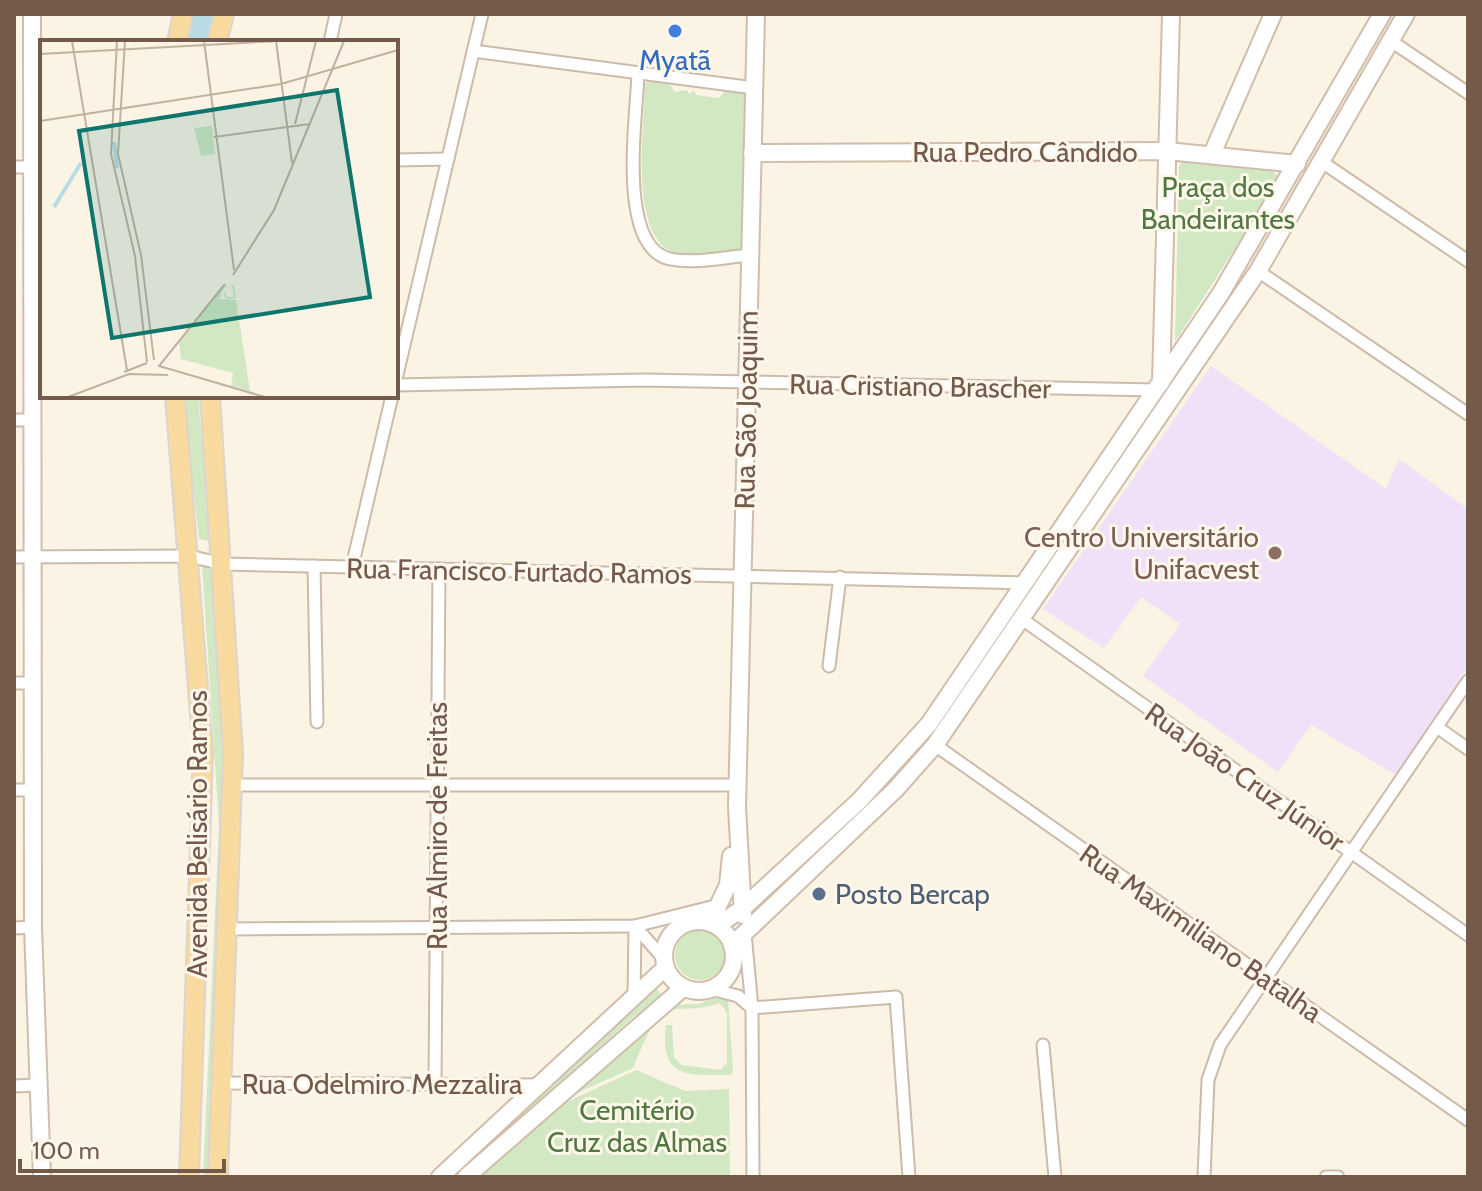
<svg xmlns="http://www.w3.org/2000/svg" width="1482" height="1191" viewBox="0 0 1482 1191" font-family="Cabin,sans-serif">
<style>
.education{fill:#f0e1f8}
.green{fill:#d1e8c3}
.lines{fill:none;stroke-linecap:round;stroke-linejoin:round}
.stream{stroke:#a0cbd5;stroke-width:4}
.river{stroke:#b9dce4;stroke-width:24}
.street-casing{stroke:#ccbbab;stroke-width:15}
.secondary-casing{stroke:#d1bdab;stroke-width:20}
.primary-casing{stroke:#dbd4d0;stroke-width:22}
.street{stroke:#fff;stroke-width:11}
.secondary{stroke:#fff;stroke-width:16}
.primary{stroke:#f8da9f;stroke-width:18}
.shop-dot{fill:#3f7fe0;stroke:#fef7ea;stroke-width:3}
.education-dot{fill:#8d6e63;stroke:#fef7ea;stroke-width:3}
.service-dot{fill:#5c6f8a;stroke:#fef7ea;stroke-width:3}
.labels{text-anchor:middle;stroke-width:6;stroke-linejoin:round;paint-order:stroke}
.shop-label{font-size:28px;fill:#366cbe;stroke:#fef7ea}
.street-label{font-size:28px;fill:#735a4b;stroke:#fef7ea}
.park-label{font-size:28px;fill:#517843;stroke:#fef7ea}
.education-label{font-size:28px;fill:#785e54;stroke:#fef7ea;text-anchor:end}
.service-label{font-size:28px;fill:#4e5e75;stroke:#fef7ea;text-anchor:start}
.inset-river{fill:none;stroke:#b9dce4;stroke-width:4}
.inset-road{fill:none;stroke:#c1b1a2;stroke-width:2}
.view{fill:#0f766e;fill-opacity:0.15;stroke:#0f766e;stroke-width:4}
.inset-edge{fill:none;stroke:#735a4b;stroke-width:4}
</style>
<rect width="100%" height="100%" fill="#fbf3e4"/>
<polygon class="education" points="1211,366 1386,489 1399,459 1468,509 1468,666 1396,775 1311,725 1278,772 1143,676 1180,624 1141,597 1104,648 1043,609"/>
<g class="green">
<polygon points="188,14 212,14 207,42 183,42"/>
<path d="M649 81 668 82 675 92 687 90 689 94 694 91 696 95 719 98 726 90 745 94 742 249C724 251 698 258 680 255 626 243 645 127 645 84Z"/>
<polygon points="1184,159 1272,171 1277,175 1276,184 1175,342 1179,166"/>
<polygon points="182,396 198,396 211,541 199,539"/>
<polygon points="202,564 217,565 229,796 210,1177 203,1177 219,826"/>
<circle cx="700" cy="955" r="25"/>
<polygon points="654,986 662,995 632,1018 456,1177 448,1177 639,1005"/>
<path d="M718 996 728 999 733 1069 731 1075C689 1075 659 1080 666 1025H672L674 1057 681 1065 720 1070 727 1063V1013L720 1003C704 1009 693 1008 677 1009 652 1011 642 1049 633 1068L561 1100 670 1005 699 1004Z"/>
<polygon points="636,1070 685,1091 729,1089 730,1177 480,1177 560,1105"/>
</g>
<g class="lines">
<polyline class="stream" points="188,36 198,36"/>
<polyline class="river" points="197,42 202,14"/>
<g class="street-casing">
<g id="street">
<polyline points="1391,41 1468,93"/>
<polyline points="330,42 336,14"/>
<polyline points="473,51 754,88"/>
<path d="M638 73C637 116 616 247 670 259 695 264 725 257 750 255"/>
<polyline points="396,160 448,159"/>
<polyline points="1322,162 1468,261"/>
<polyline points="14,167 33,167"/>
<polyline points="1258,271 1468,414"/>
<polyline points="396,379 482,14"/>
<polyline points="396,385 644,380 1156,390"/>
<polyline points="14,420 31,420"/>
<polyline points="14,557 189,556 223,564 1025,583"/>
<polyline points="314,566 317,722"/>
<polyline points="352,567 392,396"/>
<polyline points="1022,619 1468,935"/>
<polyline points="829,666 840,577"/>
<polyline points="14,683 31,683"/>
<polyline points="1437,727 1468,749"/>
<polyline points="935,745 1468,1120"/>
<polyline points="233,785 737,785"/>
<polyline points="14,790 32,790"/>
<polyline points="680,916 702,921"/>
<polyline points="635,926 663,958"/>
<polyline points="14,928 33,927"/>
<polyline points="228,929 635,926 719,905"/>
<polyline points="745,933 752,1008 753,1177"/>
<polyline points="711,989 738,996 752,1008"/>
<polyline points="634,997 635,926"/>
<polyline points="752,1008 896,997 909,1177"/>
<polyline points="1043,1045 1055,1177"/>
<polyline points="221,1083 541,1085"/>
<polyline points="435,1084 439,569"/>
<polyline points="14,1086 36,1085"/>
<polyline points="1204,1177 1208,1080 1220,1045 1468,681"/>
<polyline points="1326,1177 1338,1177"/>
</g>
</g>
<g class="secondary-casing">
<g id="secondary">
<polyline points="32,14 33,927 42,1177"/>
<polyline points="752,153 1167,151 1297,164"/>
<polyline points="1212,154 1273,14"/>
<polyline points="1161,383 1171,14"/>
<polyline points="743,915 737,807 756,14"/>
<circle cx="699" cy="956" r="35"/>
<polyline points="710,923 728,885 731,856"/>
<polyline points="717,926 743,908 859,801 929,724 1221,293 1382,14"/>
<polyline points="732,945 896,789 935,745 1258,271 1406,14"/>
<polyline points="440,1177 665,968"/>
<polyline points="466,1177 683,988"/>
</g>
</g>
<g class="primary-casing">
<g id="primary">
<polyline points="177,42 183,14"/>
<polyline points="217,42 224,14"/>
<polyline points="175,396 203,752 189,1177"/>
<polyline points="210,396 233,753 218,1177"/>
</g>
</g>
<use href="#street" class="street"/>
<use href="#secondary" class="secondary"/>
<use href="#primary" class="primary"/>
</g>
<circle class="shop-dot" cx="675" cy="31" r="8"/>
<circle class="education-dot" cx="1275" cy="553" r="8"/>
<circle class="service-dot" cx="819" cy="894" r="8"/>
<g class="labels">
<g class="shop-label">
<text x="675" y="70">Myatã</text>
</g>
<g class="street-label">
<text x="1025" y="162">Rua Pedro Cândido</text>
<text transform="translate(920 386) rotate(1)" y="10">Rua Cristiano Brascher</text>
<text transform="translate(746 410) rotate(-89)" y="10">Rua São Joaquim</text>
<text transform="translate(519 571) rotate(1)" y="10">Rua Francisco Furtado Ramos</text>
<text transform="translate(1245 777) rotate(35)" y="10">Rua João Cruz Júnior</text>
<text transform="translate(437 826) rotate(-90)" y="10">Rua Almiro de Freitas</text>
<text transform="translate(197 834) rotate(-90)" y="10">Avenida Belisário Ramos</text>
<text transform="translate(1201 933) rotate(35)" y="10">Rua Maximiliano Batalha</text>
<text x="382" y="1094">Rua Odelmiro Mezzalira</text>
</g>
<g class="park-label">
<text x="1218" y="197">Praça dos<tspan x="1218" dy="32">Bandeirantes</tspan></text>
<text x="637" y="1120">Cemitério<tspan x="637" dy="32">Cruz das Almas</tspan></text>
</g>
<g class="education-label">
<text x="1259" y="547">Centro Universitário<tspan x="1259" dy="32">Unifacvest</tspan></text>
</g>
<g class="service-label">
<text x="835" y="904">Posto Bercap</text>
</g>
</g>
<g transform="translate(40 40)">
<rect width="358" height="358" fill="#fbf3e4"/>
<path d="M172 86 175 114 161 116 154 88ZM194 245 196 258 188 259 184 256V251L187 257H194L192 246 184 248 179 259 196 260 210 351 191 346 193 333 141 319 139 302 184 247Z" fill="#d1e8c3"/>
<path class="inset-river" d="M74 102 77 128M14 167 41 123"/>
<path class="inset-road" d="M32 1 87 330M77 1 71 114 95 216 107 322M85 1 78 114 101 215 114 320M164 1 194 230M236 1 252 123M0 14 239 1M0 81 241 44 358 10M255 84 276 1M174 97 270 84M193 235 234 170 304 1M185 244 119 326 225 357M84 332 107 323M28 357 89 334 128 335"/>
<path class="view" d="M297 50 330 257 72 298 39 91Z"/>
<rect width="358" height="358" class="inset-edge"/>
</g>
<rect width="1482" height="1191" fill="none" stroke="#735a4b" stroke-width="32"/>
<path d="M20 1159v12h204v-12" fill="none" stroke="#735a4b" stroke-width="4"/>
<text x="32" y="1159" font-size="24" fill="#735a4b" stroke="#fef7ea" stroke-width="6" paint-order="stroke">100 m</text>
</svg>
